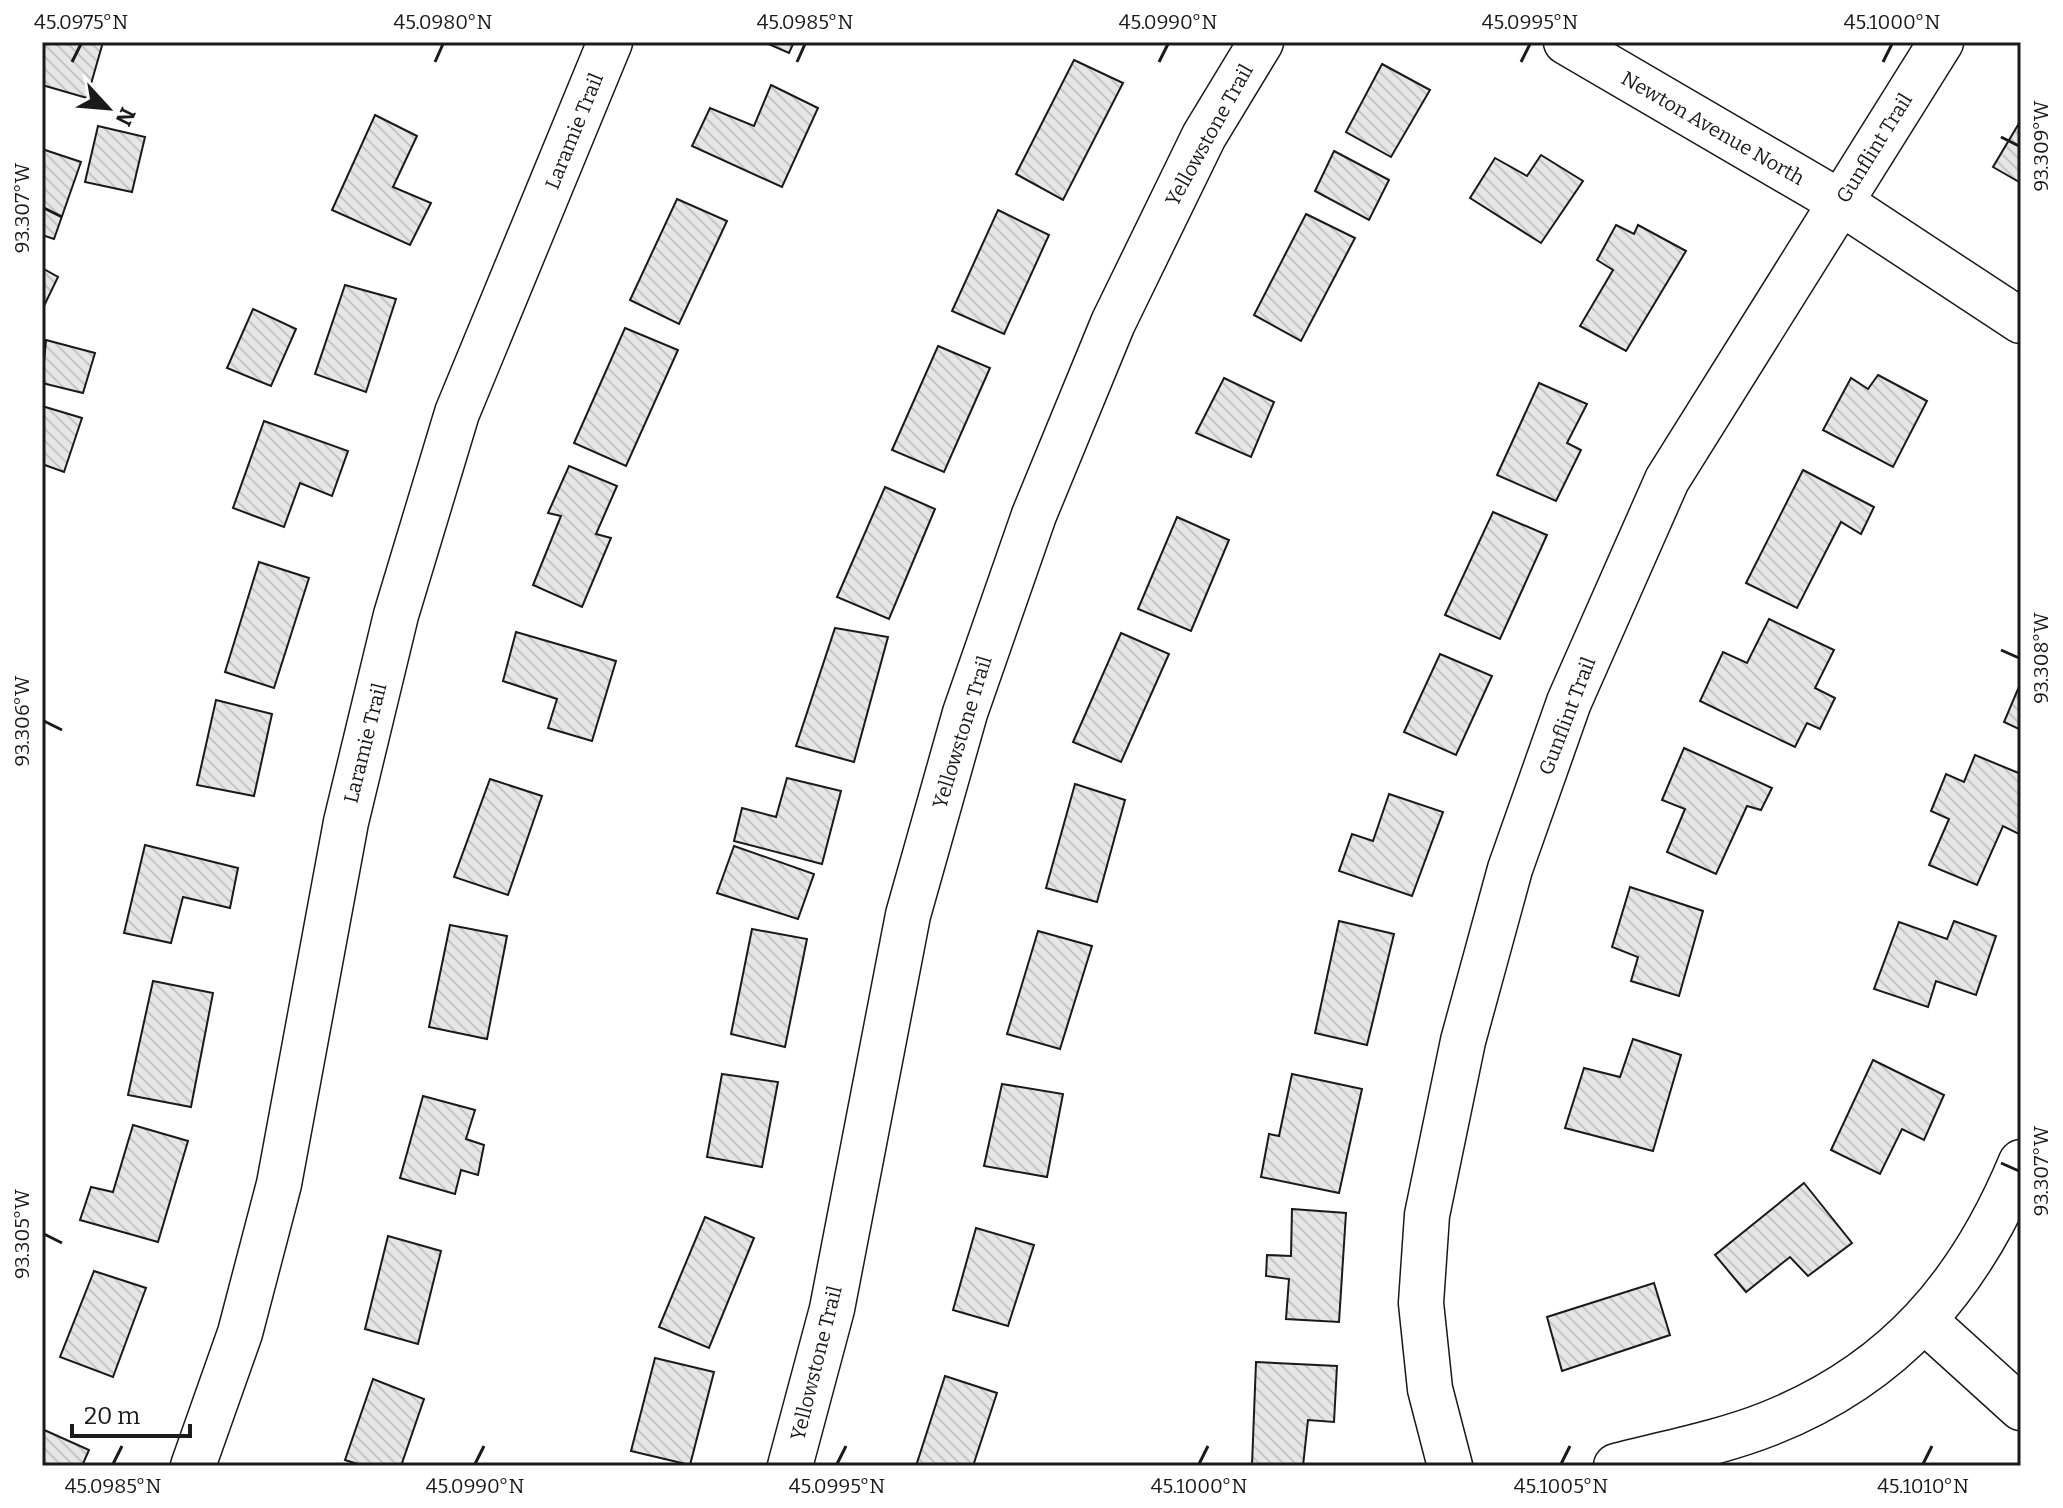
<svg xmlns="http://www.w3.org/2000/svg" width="2063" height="1508" viewBox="0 0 2063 1508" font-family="Bitter,serif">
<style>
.building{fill:url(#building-back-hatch);stroke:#1a1a1a;stroke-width:2}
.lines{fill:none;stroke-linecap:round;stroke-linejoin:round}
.minor-casing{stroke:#1a1a1a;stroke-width:47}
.minor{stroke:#fff;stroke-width:44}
.ticks{fill:none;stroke:#1a1a1a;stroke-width:3}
.labels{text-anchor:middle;stroke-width:6;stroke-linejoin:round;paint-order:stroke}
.street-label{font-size:20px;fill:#1a1a1a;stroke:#fff}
.neatline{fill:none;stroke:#1a1a1a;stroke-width:3}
.ticks-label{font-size:20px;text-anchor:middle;fill:#1a1a1a}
</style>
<defs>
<pattern id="building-back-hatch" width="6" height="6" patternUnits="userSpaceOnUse" patternTransform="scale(2)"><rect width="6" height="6" fill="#e6e6e6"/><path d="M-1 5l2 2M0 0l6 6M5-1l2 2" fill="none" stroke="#c5c5c5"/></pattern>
</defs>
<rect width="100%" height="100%" fill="#fff"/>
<g class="building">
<polygon points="44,42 103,42 87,98 42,85"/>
<polygon points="764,42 794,42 789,53"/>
<polygon points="1074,60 1123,83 1063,200 1016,174"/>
<polygon points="1382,64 1430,90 1391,157 1346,132"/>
<polygon points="771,85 818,108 782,187 692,146 710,108 754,126"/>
<polygon points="375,115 417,136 393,187 431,203 410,245 332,210"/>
<polygon points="2021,120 2021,183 1993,167"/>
<polygon points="98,126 145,137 132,192 85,182"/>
<polygon points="42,149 81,162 54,239 42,235"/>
<polygon points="1334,151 1389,180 1369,220 1315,191"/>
<polygon points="1541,155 1583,181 1541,243 1470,198 1495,158 1527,176"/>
<polygon points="677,199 727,221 679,324 630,300"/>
<polygon points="998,210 1049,235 1004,334 952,311"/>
<polygon points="1306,214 1355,238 1301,341 1254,315"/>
<polygon points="1616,225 1634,234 1638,225 1686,251 1626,351 1580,326 1613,270 1597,260"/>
<polygon points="42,268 58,277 42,310"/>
<polygon points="345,285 396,299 366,392 315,374"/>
<polygon points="253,309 296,329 271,386 227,368"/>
<polygon points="625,328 678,350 626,466 574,443"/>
<polygon points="46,340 95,353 83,393 42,383"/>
<polygon points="938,346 990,368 944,472 892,450"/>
<polygon points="1878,375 1927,401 1893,467 1823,430 1851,378 1868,389"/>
<polygon points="1224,378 1274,402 1251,457 1196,433"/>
<polygon points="1539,383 1587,404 1567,443 1581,450 1556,501 1497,475"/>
<polygon points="42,406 82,418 64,472 42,464"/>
<polygon points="264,421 348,451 332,496 300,483 284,527 233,508"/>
<polygon points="569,466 617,486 596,534 611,538 582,607 533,585 561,516 548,513"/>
<polygon points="1803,470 1874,507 1861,534 1841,522 1797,608 1746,583"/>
<polygon points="885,487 935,509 889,619 837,597"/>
<polygon points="1493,512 1547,535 1500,639 1445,615"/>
<polygon points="1177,517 1229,540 1191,631 1138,609"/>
<polygon points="259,562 309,578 274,688 225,672"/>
<polygon points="1769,619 1834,650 1815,688 1835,698 1820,729 1807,723 1795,747 1700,701 1723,652 1747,663"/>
<polygon points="835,628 888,637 854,762 796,746"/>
<polygon points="516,632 616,661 592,741 548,728 557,699 503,681"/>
<polygon points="1121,633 1169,654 1121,762 1073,742"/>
<polygon points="1440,654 1492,676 1456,755 1404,732"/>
<polygon points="2021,682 2021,730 2004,722"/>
<polygon points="216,700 272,714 254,796 197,785"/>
<polygon points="1684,748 1772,788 1761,810 1747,806 1716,874 1667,852 1685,809 1662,800"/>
<polygon points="1975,755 2021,774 2021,835 2003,826 1977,885 1929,865 1949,819 1931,811 1946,774 1964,782"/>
<polygon points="787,778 841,791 822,864 734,841 742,808 776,817"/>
<polygon points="490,779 542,796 508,895 454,877"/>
<polygon points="1075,784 1125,800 1097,902 1046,888"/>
<polygon points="1389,794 1443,812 1412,896 1339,871 1352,834 1373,841"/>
<polygon points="145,845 238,868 230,908 183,897 171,943 124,933"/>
<polygon points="734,846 814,874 798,919 717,893"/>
<polygon points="1630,887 1703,911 1679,996 1631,981 1638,957 1612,947"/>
<polygon points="1339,921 1394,934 1367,1045 1315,1033"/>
<polygon points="1954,921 1996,936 1976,995 1936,981 1928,1007 1874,989 1899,922 1947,939"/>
<polygon points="450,925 507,936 487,1039 429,1027"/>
<polygon points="752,929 807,939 785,1047 731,1034"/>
<polygon points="1038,931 1092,946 1060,1049 1007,1034"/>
<polygon points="153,981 213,993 191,1107 128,1095"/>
<polygon points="1633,1039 1681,1055 1653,1151 1565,1128 1584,1068 1620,1077"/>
<polygon points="1873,1060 1944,1095 1924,1140 1902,1129 1880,1174 1831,1150"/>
<polygon points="722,1074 778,1082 762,1167 707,1157"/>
<polygon points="1292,1074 1362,1089 1339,1193 1261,1177 1269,1134 1279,1136"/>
<polygon points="1002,1084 1063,1094 1047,1177 984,1166"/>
<polygon points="423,1096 475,1110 466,1139 484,1145 478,1175 461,1170 455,1194 400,1178"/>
<polygon points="133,1125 188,1141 158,1242 80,1220 91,1187 113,1192"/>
<polygon points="1804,1183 1852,1243 1808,1276 1790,1257 1746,1292 1715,1255"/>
<polygon points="1292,1209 1346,1213 1339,1322 1286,1319 1289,1279 1266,1276 1267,1255 1291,1256"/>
<polygon points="705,1217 754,1238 709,1348 659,1327"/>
<polygon points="976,1228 1034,1245 1008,1326 953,1310"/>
<polygon points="388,1236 441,1251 418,1344 365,1329"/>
<polygon points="94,1271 146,1288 113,1377 60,1357"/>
<polygon points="1654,1283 1670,1335 1562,1371 1547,1317"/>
<polygon points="655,1358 714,1372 690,1465 631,1451"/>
<polygon points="1256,1362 1337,1366 1334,1422 1308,1420 1303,1466 1252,1465"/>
<polygon points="945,1376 997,1393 973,1466 916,1466"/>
<polygon points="373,1379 424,1399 401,1466 364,1466 345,1460"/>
<polygon points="42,1429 89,1450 82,1466 42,1466"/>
</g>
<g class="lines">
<g class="minor-casing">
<g id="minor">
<polyline points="1566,42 1840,202 2021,321"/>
<polyline points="1925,1321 2021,1408"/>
<polyline points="193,1466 240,1333 279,1184 346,822 396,615 457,413 610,42"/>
<polyline points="790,1466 832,1309 908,915 965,713 1034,515 1113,323 1204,136 1261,42"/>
<polyline points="1450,1466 1430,1389 1421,1303 1427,1215 1463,1041 1510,869 1569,702 1667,480 1941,42"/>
<path d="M1616 1466C1666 1453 1720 1443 1768 1424 1895 1374 1970 1285 2021 1162"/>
</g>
</g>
<use href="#minor" class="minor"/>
</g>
<path class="ticks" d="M72 62 81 44M435 62 443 44M797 62 805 44M1159 62 1168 44M1521 62 1530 44M1883 62 1892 44M2001 137 2019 146M44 208 62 217M2001 650 2019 658M44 721 62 730M2001 1163 2019 1171M44 1234 62 1243M113 1464 122 1446M475 1464 484 1446M837 1464 846 1446M1199 1464 1208 1446M1561 1464 1570 1446M1923 1464 1932 1446"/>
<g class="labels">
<g class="street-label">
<text transform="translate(1713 128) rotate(30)" y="7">Newton Avenue North</text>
<text transform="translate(574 131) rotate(-68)" y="7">Laramie Trail</text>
<text transform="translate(1209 135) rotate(-61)" y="7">Yellowstone Trail</text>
<text transform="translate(1874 148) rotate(-58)" y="7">Gunflint Trail</text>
<text transform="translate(1567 716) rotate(-69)" y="7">Gunflint Trail</text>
<text transform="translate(962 732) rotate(-73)" y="7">Yellowstone Trail</text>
<text transform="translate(365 743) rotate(-76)" y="7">Laramie Trail</text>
<text transform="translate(816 1363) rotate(-76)" y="7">Yellowstone Trail</text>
</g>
</g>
<rect width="2063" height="1508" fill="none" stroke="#ffffff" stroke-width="88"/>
<g transform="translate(108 108) rotate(116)" stroke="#ffffff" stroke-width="6" paint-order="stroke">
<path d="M0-6L14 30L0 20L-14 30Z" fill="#1a1a1a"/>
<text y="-12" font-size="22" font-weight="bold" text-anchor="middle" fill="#1a1a1a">N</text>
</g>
<path d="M72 1424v12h118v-12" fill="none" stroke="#1a1a1a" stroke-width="4"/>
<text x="84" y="1424" font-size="24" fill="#1a1a1a" stroke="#ffffff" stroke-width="6" paint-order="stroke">20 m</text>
<rect x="44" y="44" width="1975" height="1420" class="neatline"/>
<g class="ticks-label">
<text x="81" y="29">45.0975°N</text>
<text x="443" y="29">45.0980°N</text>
<text x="805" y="29">45.0985°N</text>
<text x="1168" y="29">45.0990°N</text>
<text x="1530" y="29">45.0995°N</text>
<text x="1892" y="29">45.1000°N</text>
<text transform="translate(2041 146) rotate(-90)" y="7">93.309°W</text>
<text transform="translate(22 208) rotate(-90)" y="7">93.307°W</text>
<text transform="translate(2041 658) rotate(-90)" y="7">93.308°W</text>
<text transform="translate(22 721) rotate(-90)" y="7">93.306°W</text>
<text transform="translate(2041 1171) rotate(-90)" y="7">93.307°W</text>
<text transform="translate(22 1234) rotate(-90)" y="7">93.305°W</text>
<text x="113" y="1493">45.0985°N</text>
<text x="475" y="1493">45.0990°N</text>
<text x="837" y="1493">45.0995°N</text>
<text x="1199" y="1493">45.1000°N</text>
<text x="1561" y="1493">45.1005°N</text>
<text x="1923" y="1493">45.1010°N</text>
</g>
</svg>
